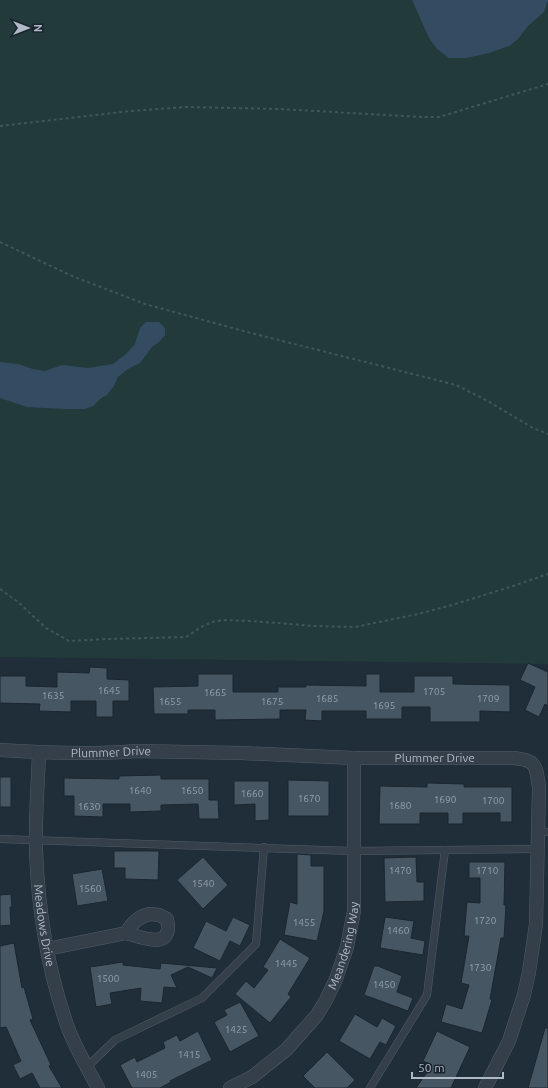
<svg xmlns="http://www.w3.org/2000/svg" width="548" height="1088" viewBox="0 0 548 1088" font-family="Ubuntu,sans-serif">
<style>
.green{fill:#223a3a}
.water{fill:#334c61}
.building{fill:#465663;stroke:#1b2630}
.lines{fill:none;stroke-linecap:round;stroke-linejoin:round}
.lane-casing{stroke:#525d67;stroke-width:8}
.street-casing{stroke:#525d67;stroke-width:14}
.path{stroke:#405757;stroke-width:2;stroke-dasharray:3 3;stroke-linecap:butt}
.lane{stroke:#343f49;stroke-width:7}
.street{stroke:#343f49;stroke-width:13}
.labels{text-anchor:middle;stroke-width:3;stroke-linejoin:round;paint-order:stroke}
.number-label{font-size:10px;fill:#95a1ad}
.street-label{font-size:12px;fill:#afbac6;stroke:#19242e}
</style>
<rect width="100%" height="100%" fill="#202e39"/>
<polygon class="green" points="0,0 548,0 548,664 0,657"/>
<g class="water">
<polygon points="412,0 548,0 544,12 528,26 518,39 509,46 489,53 466,58 449,58 437,49 429,38"/>
<polygon points="146,322 159,322 165,328 165,335 159,342 152,347 140,363 128,369 118,377 114,386 107,395 100,399 93,406 85,409 65,409 27,407 0,398 0,362 18,364 33,369 45,371 62,365 88,368 113,364 126,354 135,344 140,328"/>
</g>
<g class="building">
<polygon points="528,663 548,672 548,706 545,704 539,717 525,710 535,687 520,680"/>
<polygon points="90,667 107,668 107,679 129,680 129,701 113,701 113,717 96,717 96,701 71,701 71,712 39,711 40,704 0,703 0,676 26,676 26,686 57,687 57,672 89,673"/>
<polygon points="198,674 233,674 233,692 278,692 278,687 306,687 306,685 366,686 366,674 380,674 380,692 414,692 414,676 453,676 453,684 510,685 510,712 480,711 480,722 430,722 430,707 402,707 402,719 366,719 366,711 322,711 322,721 305,720 306,710 280,710 280,719 215,720 215,710 188,710 188,714 154,714 153,687 198,686"/>
<polygon points="161,775 161,779 209,779 209,800 218,800 219,819 199,819 198,804 161,805 161,811 130,812 130,804 103,804 103,817 74,816 74,796 64,796 64,778 119,779 119,776"/>
<rect x="0" y="777" width="11" height="30"/>
<polygon points="288,780 329,781 329,816 288,816"/>
<polygon points="234,781 269,781 269,820 255,821 255,804 234,805"/>
<polygon points="427,783 464,784 464,787 512,787 512,822 500,822 500,813 463,813 463,824 448,824 448,813 420,813 420,824 379,824 380,786 427,787"/>
<polygon points="114,851 159,851 158,880 125,879 125,868 114,868"/>
<polygon points="297,854 311,855 311,866 324,866 324,911 317,941 284,935 290,902 297,904"/>
<polygon points="203,857 228,885 203,909 177,880"/>
<polygon points="416,857 417,882 424,882 424,901 385,902 384,858"/>
<polygon points="469,862 505,862 504,905 506,905 504,938 501,938 490,999 492,1000 482,1033 441,1022 446,1004 462,1009 469,985 461,983 469,936 464,936 467,902 480,903 480,878 469,878"/>
<polygon points="102,869 108,901 77,906 72,874"/>
<polygon points="11,894 12,907 10,907 11,925 0,926 0,895"/>
<polygon points="233,917 250,925 240,946 230,941 220,961 193,948 206,921 226,931"/>
<polygon points="385,917 414,921 411,938 425,941 423,955 380,948"/>
<polygon points="280,939 310,958 288,994 291,997 270,1023 235,994 246,981 254,988 268,970 263,967"/>
<polygon points="14,943 22,988 24,987 33,1019 30,1020 51,1065 49,1066 62,1088 40,1088 32,1073 20,1079 13,1065 21,1061 6,1027 0,1028 0,946"/>
<polygon points="123,962 123,965 160,969 161,963 217,968 212,978 188,967 171,975 177,988 164,987 162,1003 140,1001 141,988 110,993 112,1004 96,1007 90,967"/>
<polygon points="374,966 378,966 402,976 397,992 413,998 408,1011 364,995"/>
<polygon points="240,1002 259,1036 230,1052 214,1022 227,1015 224,1010"/>
<polygon points="355,1014 377,1027 382,1018 396,1026 386,1045 380,1042 370,1059 339,1041"/>
<polygon points="545,1028 548,1028 548,1088 528,1088"/>
<polygon points="198,1031 212,1060 170,1081 171,1082 160,1088 132,1088 120,1065 135,1057 137,1062 165,1048 163,1042 177,1035 180,1041"/>
<polygon points="437,1031 470,1047 451,1088 416,1088 432,1065 423,1061"/>
<polygon points="327,1052 355,1080 347,1088 315,1088 303,1076"/>
</g>
<g class="lines">
<g class="lane-casing">
<g id="lane">
<polyline points="538,831 548,832"/>
<polyline points="0,839 353,851 537,849"/>
<polyline points="87,1067 115,1040 202,998 256,944 264,847"/>
<polyline points="370,1088 427,995 445,850"/>
</g>
</g>
<g class="street-casing">
<g id="street">
<path id="s1" d="M0 750C45 753 91 755 136 751L241 753 354 758H514C537 760 536 767 539 787L536 924 529 972 524 995 509 1041 485 1088"/>
<path id="s2" d="M39 753C38 785 35 817 36 850 38 910 48 971 68 1028 76 1049 88 1069 98 1088"/>
<path d="M150 914 159 915 167 919C174 951 143 938 126 933 132 923 139 916 150 914Z"/>
<polyline points="47,949 126,933"/>
<path id="s3" d="M230 1088 252 1077 286 1050 317 1015 326 1000 336 979 347 947 354 911V758"/>
</g>
</g>
<g class="path">
<polyline points="0,126 131,111 186,107 280,109 421,117 439,117 548,84"/>
<polyline points="0,242 72,276 145,304 247,332 456,385 486,400 533,428 548,434"/>
<polyline points="0,589 18,602 46,628 69,641 107,639 186,637 203,626 212,622 223,620 251,621 315,626 355,627 418,614 452,605 510,587 548,574"/>
</g>
<use href="#lane" class="lane"/>
<use href="#street" class="street"/>
</g>
<g class="labels">
<g class="number-label">
<text x="109" y="694">1645</text>
<text x="434" y="695">1705</text>
<text x="215" y="696">1665</text>
<text x="53" y="699">1635</text>
<text x="327" y="702">1685</text>
<text x="488" y="702">1709</text>
<text x="170" y="705">1655</text>
<text x="272" y="705">1675</text>
<text x="384" y="709">1695</text>
<text x="140" y="794">1640</text>
<text x="192" y="794">1650</text>
<text x="252" y="797">1660</text>
<text x="309" y="802">1670</text>
<text x="445" y="803">1690</text>
<text x="493" y="804">1700</text>
<text x="400" y="809">1680</text>
<text x="89" y="810">1630</text>
<text x="400" y="874">1470</text>
<text x="487" y="874">1710</text>
<text x="203" y="887">1540</text>
<text x="90" y="892">1560</text>
<text x="485" y="924">1720</text>
<text x="304" y="926">1455</text>
<text x="398" y="934">1460</text>
<text x="286" y="967">1445</text>
<text x="480" y="971">1730</text>
<text x="108" y="982">1500</text>
<text x="384" y="988">1450</text>
<text x="236" y="1033">1425</text>
<text x="189" y="1058">1415</text>
<text x="146" y="1078">1405</text>
</g>
<g class="street-label">
<text dy="4" stroke="none"><textPath href="#s1" startOffset="111">Plummer Drive</textPath></text>
<text dy="4" stroke="none"><textPath href="#s1" startOffset="435">Plummer Drive</textPath></text>
<text dy="4" stroke="none"><textPath href="#s2" startOffset="173">Meadows Drive</textPath></text>
<text dy="4" stroke="none"><textPath href="#s3" startOffset="190">Meandering Way</textPath></text>
</g>
</g>
<g transform="translate(28 28) rotate(90)" stroke="#19242e" stroke-width="3" paint-order="stroke">
<path d="M0-3L7 15L0 10L-7 15Z" fill="#afbac6"/>
<text y="-6" font-size="11" font-weight="bold" text-anchor="middle" fill="#afbac6">N</text>
</g>
<path d="M412 1072v6h91v-6" fill="none" stroke="#afbac6" stroke-width="2"/>
<text x="418" y="1072" font-size="12" fill="#afbac6" stroke="#19242e" stroke-width="3" paint-order="stroke">50 m</text>
</svg>
